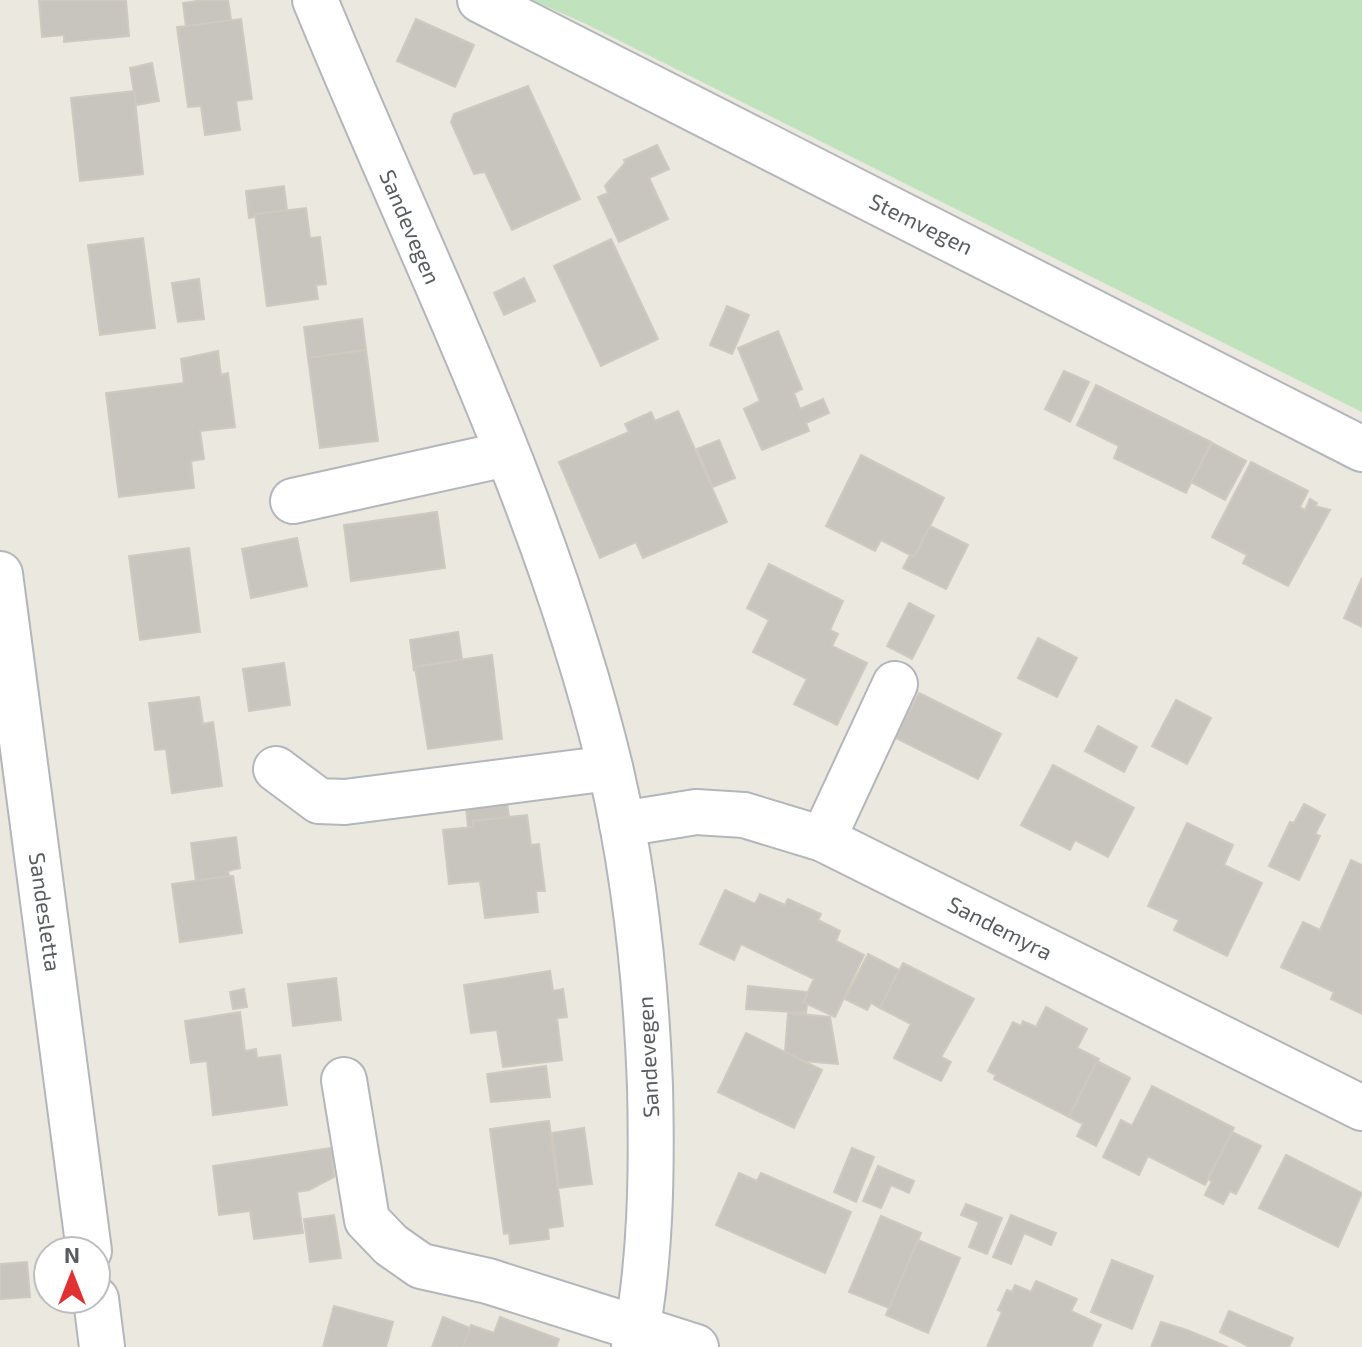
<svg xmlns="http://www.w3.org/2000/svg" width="1362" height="1347" viewBox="0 0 1362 1347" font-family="'Exo 2',sans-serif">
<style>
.green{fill:#c0e2bd}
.building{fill:#c8c5bf;stroke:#cfc9bf;stroke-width:2}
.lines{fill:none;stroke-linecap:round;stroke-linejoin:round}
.minor-casing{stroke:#b3b6ba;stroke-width:48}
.minor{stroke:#fff;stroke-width:44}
.labels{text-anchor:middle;stroke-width:6;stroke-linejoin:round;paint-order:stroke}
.street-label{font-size:22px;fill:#595d60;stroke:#fff}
</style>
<rect width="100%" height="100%" fill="#ebe8e0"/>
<polygon class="green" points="532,0 1362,0 1362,412 586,24"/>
<g class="building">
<polygon points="39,0 126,0 129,36 64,42 64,35 42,37"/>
<polygon points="203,0 228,0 231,20 186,27 183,3"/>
<polygon points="241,19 252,99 236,101 240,130 205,135 201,106 188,107 177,27"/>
<polygon points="416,19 474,45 455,87 397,61"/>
<polygon points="152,63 159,101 136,105 130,68"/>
<polygon points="528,86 580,199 512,230 485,172 474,174 451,122 454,114"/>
<polygon points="134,91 143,174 80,181 71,98"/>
<polygon points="657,145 669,169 649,178 668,219 619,242 598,197 608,193 605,186 625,163 624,160"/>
<polygon points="284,186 287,210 249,218 246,191"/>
<polygon points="306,208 310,238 320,237 326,284 316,285 318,299 267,306 255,214"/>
<polygon points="143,238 155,328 100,335 88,245"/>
<polygon points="611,239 658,339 601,366 554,266"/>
<polygon points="524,278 535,301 504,315 494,293"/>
<polygon points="199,279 204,319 178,322 172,283"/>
<polygon points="727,306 749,315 732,354 710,345"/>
<polygon points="362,319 366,350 308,358 304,327"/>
<polygon points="778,331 802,389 794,393 800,409 823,399 829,413 806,423 809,431 762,450 744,409 760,401 738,348"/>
<polygon points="366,350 378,441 320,448 308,358"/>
<polygon points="218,351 221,375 228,373 235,427 200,431 204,459 191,461 194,488 119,497 106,393 184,383 181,359"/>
<polygon points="1064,371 1089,382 1070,422 1045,409"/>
<polygon points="1096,385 1211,442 1186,493 1114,458 1119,446 1077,425"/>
<polygon points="678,411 727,522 643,558 636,542 600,558 559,462 629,432 625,424 651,412 655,421"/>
<polygon points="719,440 735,478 713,487 697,449"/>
<polygon points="1212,443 1246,461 1225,500 1191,482"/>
<polygon points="861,455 944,498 914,557 881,540 875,551 826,526"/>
<polygon points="1251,462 1308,491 1300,507 1305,510 1310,499 1317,503 1315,506 1330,510 1288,586 1243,563 1247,555 1212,537"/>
<polygon points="437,512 445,568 351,581 344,525"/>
<polygon points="930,526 968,545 946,589 903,568 910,555 914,557"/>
<polygon points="297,538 307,586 251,598 242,549"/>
<polygon points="189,548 200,632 140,640 129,556"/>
<polygon points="769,564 843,601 830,630 838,634 832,646 867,663 837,725 794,704 807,679 753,652 769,620 747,608"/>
<polygon points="1362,578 1362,627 1344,618"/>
<polygon points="909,603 934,616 912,659 887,646"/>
<polygon points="458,632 462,659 415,667 414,671 410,640"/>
<polygon points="1038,638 1077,658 1057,697 1018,678"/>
<polygon points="492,655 502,739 428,749 415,667"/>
<polygon points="284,663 290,705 249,711 243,669"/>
<polygon points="919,693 1001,734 978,779 896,738"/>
<polygon points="199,697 203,724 213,722 222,786 172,793 166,749 155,750 149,703"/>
<polygon points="1176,700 1211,718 1187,764 1152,746"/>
<polygon points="1098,726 1137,747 1124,772 1085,751"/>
<polygon points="1053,765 1134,808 1108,857 1075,840 1070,850 1021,825"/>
<polygon points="506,794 509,817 473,821 473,827 468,827 465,799"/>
<polygon points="1304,804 1325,815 1315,834 1320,836 1299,880 1269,866 1290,822 1294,823"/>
<polygon points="527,815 531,845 539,844 545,891 536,891 538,912 485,918 480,881 449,884 443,830 473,827 473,821"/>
<polygon points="1187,823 1233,845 1224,865 1262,883 1227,956 1174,930 1179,920 1148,906"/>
<polygon points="236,837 240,868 228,871 229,876 196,881 191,843"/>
<polygon points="1351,860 1362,865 1362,1014 1331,999 1334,992 1281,967 1303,922 1320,930"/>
<polygon points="229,876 233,876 242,933 180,942 172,884"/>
<polygon points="725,890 755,904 760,894 785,905 788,899 821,914 818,920 840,931 836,941 864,955 835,1017 803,1002 814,979 741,944 734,960 700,944"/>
<polygon points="868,954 899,970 880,1008 871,1003 867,1010 845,999"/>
<polygon points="903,963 974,999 941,1057 951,1062 941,1081 894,1058 911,1024 880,1008"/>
<polygon points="550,971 553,991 563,989 567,1017 557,1018 562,1060 503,1067 497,1030 471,1033 464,985"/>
<polygon points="336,978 341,1020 293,1026 288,984"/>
<polygon points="748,986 808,992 803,1002 807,1004 806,1013 746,1009"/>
<polygon points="244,989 247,1007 233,1009 230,992"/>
<polygon points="1046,1007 1087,1029 1077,1048 1099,1059 1069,1117 994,1079 996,1075 988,1071 1013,1022 1021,1026 1023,1021 1036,1027"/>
<polygon points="240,1012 245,1051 256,1049 257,1058 280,1055 287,1105 213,1115 207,1061 191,1063 185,1021"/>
<polygon points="788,1013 830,1017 838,1064 802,1061 785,1052"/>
<polygon points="746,1033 822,1070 794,1128 718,1092"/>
<polygon points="1097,1061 1130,1078 1096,1146 1077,1136 1083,1124 1069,1117"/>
<polygon points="546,1066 550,1097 491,1102 487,1074"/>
<polygon points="1152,1086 1234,1128 1205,1185 1148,1156 1139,1175 1103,1157 1121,1120 1132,1126"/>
<polygon points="549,1121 563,1226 548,1228 549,1239 510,1244 509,1233 504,1234 490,1129"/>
<polygon points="584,1128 592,1184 559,1188 552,1133"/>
<polygon points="1232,1132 1261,1146 1236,1194 1230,1191 1223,1204 1205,1195 1212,1181 1208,1179"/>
<polygon points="331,1148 334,1177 309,1190 297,1192 303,1233 254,1239 250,1211 219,1215 213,1166"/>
<polygon points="852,1148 874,1157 856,1202 834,1192"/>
<polygon points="1286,1155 1362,1193 1338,1247 1259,1208"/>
<polygon points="878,1166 914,1181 909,1193 891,1185 881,1208 863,1201"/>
<polygon points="739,1173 757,1181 761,1173 851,1212 825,1273 716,1225"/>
<polygon points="966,1204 1002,1218 987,1254 969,1247 979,1222 961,1215"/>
<polygon points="334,1215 341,1258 310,1262 304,1219"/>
<polygon points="1011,1215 1056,1233 1051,1245 1024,1233 1011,1264 993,1257"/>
<polygon points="881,1216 921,1233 889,1308 849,1292"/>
<polygon points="918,1240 960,1258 928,1333 886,1315"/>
<polygon points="1112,1260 1153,1276 1132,1329 1091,1312"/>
<polygon points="27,1262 30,1297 0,1299 0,1264"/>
<polygon points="1036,1281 1077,1299 1071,1311 1101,1325 1091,1347 987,1347 1002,1312 998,1310 1007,1290 1012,1292 1015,1285 1031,1292"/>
<polygon points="334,1306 393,1322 386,1347 323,1347"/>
<polygon points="1229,1311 1293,1338 1289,1347 1250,1347 1220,1332"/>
<polygon points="443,1317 470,1328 463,1347 432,1347"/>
<polygon points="500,1317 559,1339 556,1347 463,1347 471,1325 494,1333"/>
<polygon points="1161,1322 1187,1330 1228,1347 1151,1347"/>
</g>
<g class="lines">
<g class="minor-casing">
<g id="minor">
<path d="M315 0C419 254 547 503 611 771 635 875 646 980 650 1086 652 1172 651 1263 634 1347"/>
<polyline points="480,0 1362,449"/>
<polyline points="293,501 506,454"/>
<polyline points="0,574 89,1251"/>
<polyline points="276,769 319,801 345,802 610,768"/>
<polyline points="622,824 696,812 744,815 823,839 1362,1108"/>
<polyline points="823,839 895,684"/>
<polyline points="344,1080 367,1220 391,1245 421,1266 488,1281 696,1347"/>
<polyline points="96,1299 102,1347"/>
</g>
</g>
<use href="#minor" class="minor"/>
</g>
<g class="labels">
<g class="street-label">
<text transform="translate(921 224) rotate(26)" y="8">Stemvegen</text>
<text transform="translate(410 227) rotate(67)" y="8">Sandevegen</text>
<text transform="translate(45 912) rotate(82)" y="8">Sandesletta</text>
<text transform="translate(1000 928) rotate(27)" y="8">Sandemyra</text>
<text transform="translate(648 1057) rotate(-93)" y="8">Sandevegen</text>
</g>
</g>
<g transform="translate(72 1275)"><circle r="38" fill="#ffffff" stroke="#bdbebf" stroke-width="2"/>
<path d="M0-6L14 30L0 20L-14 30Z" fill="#e03133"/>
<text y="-12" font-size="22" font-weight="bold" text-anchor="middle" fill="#595d60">N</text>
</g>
</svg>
